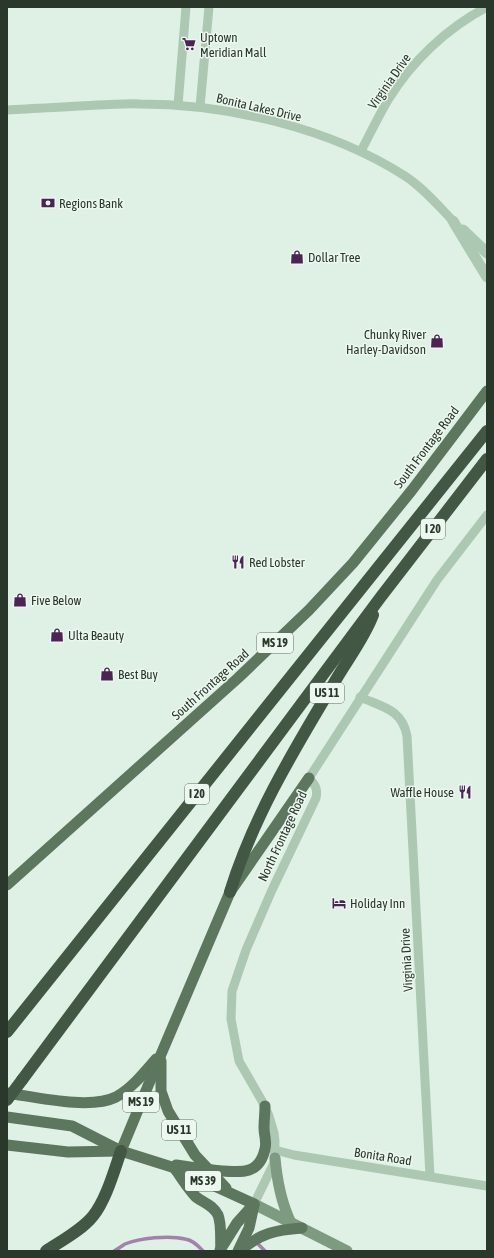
<svg xmlns="http://www.w3.org/2000/svg" width="494" height="1258" viewBox="0 0 494 1258" font-family="'Asap Condensed',sans-serif">
<style>
.lines{fill:none;stroke-linecap:round;stroke-linejoin:round}
.stream{stroke:#a281ab;stroke-width:3.5}
.minor{stroke:#acc8b2;stroke-width:9}
.tertiary{stroke:#acc8b2;stroke-width:11}
.secondary{stroke:#7e9b81;stroke-width:11}
.primary{stroke:#5d775f;stroke-width:11}
.motorway{stroke:#425744;stroke-width:12}
.motorway-bridge{stroke:#425744;stroke-width:12}
.labels{text-anchor:middle;stroke-width:3;stroke-linejoin:round;paint-order:stroke}
.shield{fill:#ecf8ef;stroke:#647166;stroke-width:1}
.shield-label{font-size:12px;font-weight:bold;fill:#2a372b}
.poi-label{font-size:13px;fill:#2a372b;stroke:#ecf8ef;text-anchor:start}
.street-label{font-size:13px;fill:#2a372b;stroke:#ecf8ef}
</style>
<rect width="100%" height="100%" fill="#dff0e4"/>
<g class="lines">
<g class="stream">
<polyline points="259,1245 265,1251"/>
<path d="M114 1251C118 1249 122 1246 125 1244 140 1238 169 1235 185 1239 193 1240 198 1246 203 1251"/>
</g>
<g class="minor">
<polyline points="178,105 186,7"/>
<polyline points="200,107 209,7"/>
<path d="M7 110C37 108 67 107 98 105 112 105 126 103 140 104 228 104 330 128 405 176 422 187 439 206 453 221"/>
<path d="M361 151C370 134 378 117 388 100 412 61 447 28 487 7"/>
<path d="M360 697C382 707 402 709 407 736L430 1176"/>
<polyline points="275,1150 294,1155 487,1186"/>
<path d="M254 1204 274 1163 275 1141 274 1133 269 1116 262 1101 239 1061 231 1019 232 991 246 950 272 890 316 798C318 788 315 785 309 778L437 580 487 515"/>
</g>
<g class="tertiary">
<polyline points="453,221 487,277"/>
<polyline points="463,230 487,253"/>
</g>
<g class="secondary">
<path d="M275 1158C277 1181 281 1202 291 1223"/>
<polyline points="254,1204 347,1251"/>
</g>
<g class="primary">
<polyline points="7,885 238,678 309,610 353,563 412,490 487,391"/>
<polyline points="161,1061 161,1091 168,1111 195,1155 226,1188"/>
<path d="M7 1093C36 1097 90 1110 116 1097 132 1088 144 1073 156 1059"/>
<polyline points="7,1117 72,1126 121,1151 175,1168 254,1204"/>
<polyline points="7,1145 68,1152 119,1151"/>
<polyline points="121,1151 162,1052 230,892 309,778"/>
<path d="M176 1165C193 1167 235 1175 249 1170 258 1167 263 1158 265 1149 267 1141 264 1135 264 1128 264 1121 265 1113 265 1106"/>
<path d="M175 1169C181 1177 189 1190 196 1197 204 1203 213 1205 218 1215 222 1225 220 1239 221 1250"/>
<polyline points="220,1250 237,1223 254,1204"/>
<polyline points="238,1251 249,1228 254,1205"/>
<path d="M240 1251C260 1233 276 1230 302 1228"/>
</g>
<g class="motorway">
<path d="M230 892C253 817 294 750 334 683 347 660 364 639 373 615"/>
<polyline points="7,1032 487,431"/>
<polyline points="22,1080 380,598 487,459"/>
<path d="M46 1251C61 1241 82 1230 93 1216 106 1200 114 1171 121 1151"/>
</g>
<polyline class="motorway-bridge" points="7,1100 22,1080"/>
</g>
<defs>
<g id="supermarket-bare" transform="scale(1.08)"><path d="M-6-5.5h2.5l.6 2H6L4.5 2H-2.5L-4.4-4H-6ZM-1.5 3.2a1.3 1.3 0 1 0 .1 0ZM3 3.2a1.3 1.3 0 1 0 .1 0Z" fill="#4b2454" stroke="#ecf8ef" stroke-width="2.5" paint-order="stroke"/></g>
<g id="bank-bare" transform="scale(1.08)"><path d="M-6-4H6V4H-6ZM0-2.3a2.3 2.3 0 1 0 0 4.6a2.3 2.3 0 1 0 0-4.6Z" fill="#4b2454" stroke="#ecf8ef" stroke-width="2.5" paint-order="stroke"/></g>
<g id="shop-bare" transform="scale(1.08)"><path d="M-5-2.5h2.3a2.7 3.5 0 0 1 5.4 0H5L5.5 6h-11ZM-1.5-2.5h3a1.5 2.3 0 0 0-3 0Z" fill="#4b2454" stroke="#ecf8ef" stroke-width="2.5" paint-order="stroke"/></g>
<g id="restaurant-bare" transform="scale(1.08)"><path d="M-5-6h1v4h1v-4h1v4h1v-4h1v5L-1.5 .5V6h-2V.5L-5-1ZM5-6V6H3V1.5H1.5Q1.5-4 5-6Z" fill="#4b2454" stroke="#ecf8ef" stroke-width="2.5" paint-order="stroke"/></g>
<g id="hotel-bare" transform="scale(1.08)"><path d="M-6-4.5h1.5V1H6V5H4.5V3h-9V5H-6ZM-4 0a1.8 1.8 0 1 1 3.6 0ZM.5 0V-2.5h3Q6-2.5 6 0Z" fill="#4b2454" stroke="#ecf8ef" stroke-width="2.5" paint-order="stroke"/></g>
</defs>
<g fill-rule="evenodd">
<use href="#supermarket-bare" x="189" y="44"/>
<use href="#bank-bare" x="48" y="203"/>
<use href="#shop-bare" x="297" y="257"/>
<use href="#shop-bare" x="437" y="341"/>
<use href="#restaurant-bare" x="238" y="562"/>
<use href="#shop-bare" x="20" y="600"/>
<use href="#shop-bare" x="57" y="635"/>
<use href="#shop-bare" x="107" y="674"/>
<use href="#restaurant-bare" x="465" y="792"/>
<use href="#hotel-bare" x="339" y="903"/>
</g>
<g class="labels">
<g class="shield">
<rect x="421" y="519" width="24" height="20" rx="3"/>
<rect x="257" y="633" width="36" height="20" rx="3"/>
<rect x="310" y="683" width="34" height="20" rx="3"/>
<rect x="185" y="784" width="24" height="20" rx="3"/>
<rect x="123" y="1092" width="36" height="20" rx="3"/>
<rect x="162" y="1120" width="34" height="20" rx="3"/>
<rect x="185" y="1171" width="36" height="20" rx="3"/>
</g>
<g class="shield-label">
<text x="433" y="533">I 20</text>
<text x="275" y="647">MS 19</text>
<text x="327" y="697">US 11</text>
<text x="197" y="798">I 20</text>
<text x="141" y="1106">MS 19</text>
<text x="179" y="1134">US 11</text>
<text x="203" y="1185">MS 39</text>
</g>
<g class="poi-label">
<text x="200" y="42">Uptown<tspan x="200" dy="15">Meridian Mall</tspan></text>
<text x="59" y="208">Regions Bank</text>
<text x="308" y="262">Dollar Tree</text>
<text x="426" y="339" text-anchor="end">Chunky River<tspan x="426" dy="15">Harley-Davidson</tspan></text>
<text x="249" y="567">Red Lobster</text>
<text x="31" y="605">Five Below</text>
<text x="68" y="640">Ulta Beauty</text>
<text x="118" y="679">Best Buy</text>
<text x="454" y="797" text-anchor="end">Waffle House</text>
<text x="350" y="908">Holiday Inn</text>
</g>
<g class="street-label">
<text transform="translate(389 81) rotate(-55)" y="5">Virginia Drive</text>
<text transform="translate(259 107) rotate(13)" y="5">Bonita Lakes Drive</text>
<text transform="translate(426 447) rotate(-53)" y="5">South Frontage Road</text>
<text transform="translate(210 684) rotate(-42)" y="5">South Frontage Road</text>
<text transform="translate(282 836) rotate(-65)" y="5">North Frontage Road</text>
<text transform="translate(406 960) rotate(-93)" y="5">Virginia Drive</text>
<text transform="translate(383 1156) rotate(9)" y="5">Bonita Road</text>
</g>
</g>
<rect width="494" height="1258" fill="none" stroke="#2a372b" stroke-width="16"/>
</svg>
